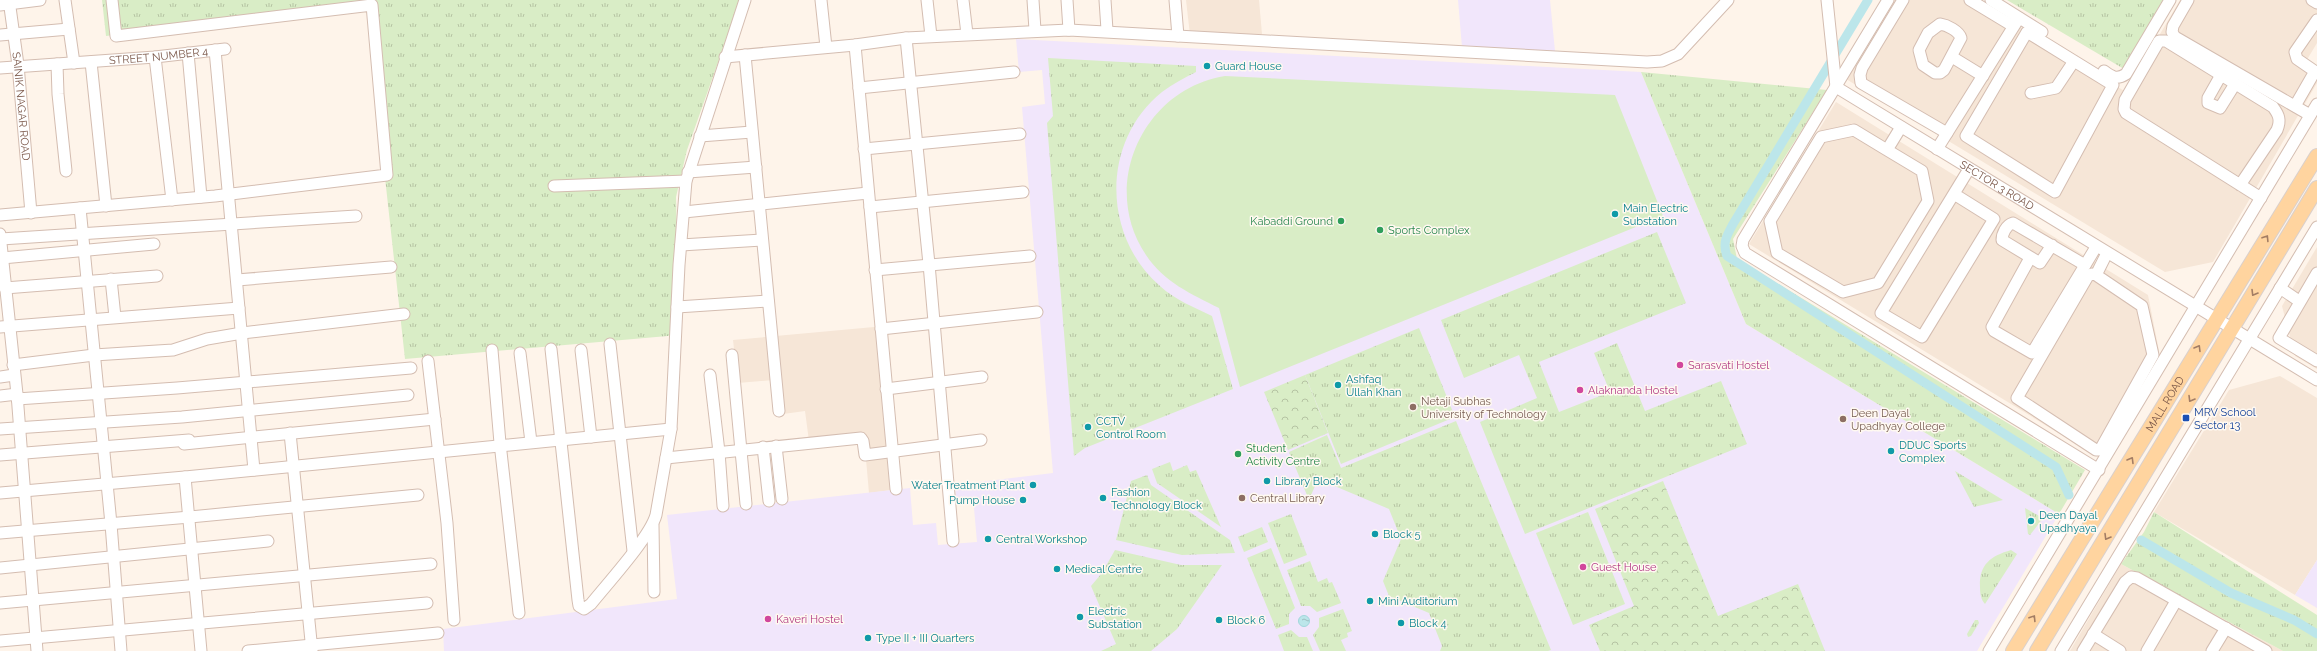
<svg xmlns="http://www.w3.org/2000/svg" width="2317" height="651" viewBox="0 0 2317 651" font-family="Raleway,sans-serif">
<style>
.residential{fill:#f6e6d7}
.education{fill:#f1e6fb}
.grass{fill:url(#grass-tufts)}
.forest{fill:url(#forest-crowns)}
.garden{fill:#d9edc6}
.water{fill:url(#water-ripples);stroke:#a1d7dc}
.lines{fill:none;stroke-linecap:round;stroke-linejoin:round}
.canal{stroke:#bce6ea;stroke-width:9}
.minor-casing{stroke:#d4bdb1;stroke-width:13}
.major-casing{stroke:#dad0cc;stroke-width:16}
.minor{stroke:#fff;stroke-width:11}
.major{stroke:#ffd49f;stroke-width:14}
.oneway{stroke:#a37d64}
.culture-dot{fill:#0f9aa8;stroke:#fff9f1;stroke-width:1.5}
.leisure-dot{fill:#2e9e5b;stroke:#fff9f1;stroke-width:1.5}
.hotel-dot{fill:#d1479c;stroke:#fff9f1;stroke-width:1.5}
.education-dot{fill:#8d6e63;stroke:#fff9f1;stroke-width:1.5}
.transit-dot{fill:#1a4fb4;stroke:#fff9f1;stroke-width:1.5}
.labels{text-anchor:middle;stroke-width:3;stroke-linejoin:round;paint-order:stroke}
.street-label{font-size:11px;fill:#7b584a;stroke:#fff9f1}
.culture-label{font-size:11px;fill:#0d838f;stroke:#fff9f1;text-anchor:start}
.leisure-label{font-size:11px;fill:#27864d;stroke:#fff9f1;text-anchor:start}
.hotel-label{font-size:11px;fill:#b23c85;stroke:#fff9f1;text-anchor:start}
.education-label{font-size:11px;fill:#785e54;stroke:#fff9f1;text-anchor:start}
.transit-label{font-size:11px;fill:#164399;stroke:#fff9f1;text-anchor:start}
</style>
<defs>
<pattern id="grass-tufts" width="24" height="20" patternUnits="userSpaceOnUse"><rect width="24" height="20" fill="#d9edc6"/><path d="M3 7l-1-3M5 7V3M7 7l1-3M15 17l-1-3M17 17v-4M19 17l1-3" fill="none" stroke="#b5c3a3"/></pattern>
<pattern id="forest-crowns" width="20" height="18" patternUnits="userSpaceOnUse"><rect width="20" height="18" fill="#d9edc6"/><path d="M2 6a3 3 0 1 1 6 0M12 15a3 3 0 1 1 6 0" fill="none" stroke="#b5c3a3"/></pattern>
<pattern id="water-ripples" width="26" height="14" patternUnits="userSpaceOnUse"><rect width="26" height="14" fill="#bce6ea"/><path d="M2 4q2-2 4 0t4 0M15 11q2-2 4 0t4 0" fill="none" stroke="#9ebdc0"/></pattern>
</defs>
<rect width="100%" height="100%" fill="#fef4ea"/>
<g class="residential">
<polygon points="1186,0 1259,0 1262,34 1190,35"/>
<polygon points="1894,0 1977,0 2126,92 2180,0 2317,0 2317,43 2305,63 2317,71 2317,83 2213,262 2165,272 1846,79"/>
<polygon points="1836,102 2148,295 2159,351 2096,456 1749,244"/>
<polygon points="2317,247 2317,369 2295,356 2282,306"/>
<polygon points="885,326 900,489 869,493 864,437 809,441 805,411 776,415 773,380 738,383 733,340"/>
<polygon points="2280,376 2317,398 2317,560 2295,595 2154,512 2229,390"/>
<polygon points="2121,564 2283,651 2070,651"/>
</g>
<g class="education">
<polygon points="1458,0 1550,0 1555,51 1462,47"/>
<polygon points="1016,39 1641,72 1746,324 2059,514 1977,651 444,651 443,629 677,599 667,515 910,488 913,525 936,523 938,545 977,542 973,497 956,498 955,485 1053,473 1022,107 1045,104 1042,70 1019,72"/>
<polygon points="2317,560 2317,608 2295,595"/>
</g>
<g class="grass">
<polygon points="102,0 740,0 687,150 676,197 679,335 405,359 366,5 106,36"/>
<polygon points="2007,0 2165,0 2124,69"/>
<path d="M1048 58 1196 66V72C1184 78 1173 84 1162 92 1101 141 1102 236 1160 286 1175 300 1194 307 1212 316L1233 389 1085 448 1074 456 1047 123 1053 116Z"/>
<polygon points="1641,72 1827,90 1733,239 1737,259 2085,470 2059,514 1746,324"/>
<polygon points="1657,232 1686,303 1539,362 1559,412 1610,392 1594,353 1617,343 1645,411 1721,381 1747,444 1525,534 1480,422 1537,398 1519,355 1464,378 1441,320"/>
<polygon points="1419,328 1455,417 1341,464 1305,375"/>
<polygon points="1456,421 1551,650 1548,651 1440,651 1442,646 1429,613 1389,596 1383,581 1401,539 1389,509 1318,479 1309,500 1289,452 1327,435 1341,468"/>
<polygon points="1170,462 1173,471 1187,465 1190,472 1196,470 1221,527 1157,483 1152,469"/>
<polygon points="1955,471 2003,500 1974,507"/>
<polygon points="1147,475 1151,485 1230,540 1235,553 1182,555 1116,540 1131,481"/>
<polygon points="2025,508 2043,518 2030,535 2028,534"/>
<polygon points="1588,512 1625,604 1573,625 1536,533"/>
<polygon points="2154,512 2317,615 2317,651 2283,651 2121,564 2144,532"/>
<polygon points="1291,514 1307,555 1284,564 1268,523"/>
<polygon points="1262,527 1268,542 1244,552 1238,537"/>
<polygon points="1271,548 1295,608 1289,614 1289,624 1276,629 1247,558"/>
<polygon points="1115,550 1181,565 1222,565 1177,629 1151,651 1101,651 1116,644 1091,586 1102,573"/>
<path d="M2011 550 2017 554 1985 604C1981 600 1980 593 1980 587 1979 564 1991 556 2011 550Z"/>
<polygon points="1310,561 1318,582 1327,578 1329,583 1332,582 1341,603 1317,612 1310,606 1301,606 1287,570"/>
<polygon points="1343,609 1352,631 1347,633 1348,637 1341,640 1346,651 1320,651 1313,635 1319,627 1319,618"/>
<polygon points="1975,620 1978,620 1979,623 1971,636 1968,637 1967,634"/>
<polygon points="1291,630 1299,637 1307,637 1313,651 1284,651 1278,635"/>
</g>
<g class="forest">
<polygon points="1305,375 1328,433 1288,450 1264,392"/>
<polygon points="1663,481 1718,616 1798,584 1825,651 1600,651 1589,625 1634,606 1595,509"/>
</g>
<path class="garden" d="M1225 76 1615 95 1663 216 1240 387 1219 308C1191 294 1164 282 1146 255 1099 186 1143 89 1225 76Z"/>
<circle class="water" cx="1304" cy="621" r="5.5"/>
<g class="lines">
<g class="canal">
<path d="M1868 0 1733 224C1727 235 1722 243 1727 256L2056 467 2069 495"/>
<polyline points="2141,540 2231,593 2294,620 2317,634"/>
</g>
<g class="minor-casing">
<g id="minor">
<path id="s1" d="M9 0 18 65 31 213"/>
<polyline points="65,0 74,63"/>
<polyline points="821,0 826,47"/>
<polyline points="927,0 931,36"/>
<polyline points="963,0 967,34"/>
<polyline points="1033,0 1035,30"/>
<polyline points="1067,0 1069,30"/>
<polyline points="1105,0 1107,30"/>
<polyline points="1175,0 1178,36"/>
<path id="s2" d="M1827 0 1836 87 2317 380"/>
<polyline points="1888,0 1743,240 1742,246 1745,253 2099,470"/>
<polyline points="1903,0 1862,68 1860,75 1861,83 1947,133"/>
<polyline points="1970,0 2013,26"/>
<polyline points="1991,0 2042,32"/>
<polyline points="2188,0 2173,26 2172,32 2175,37 2310,115"/>
<polyline points="2312,0 2317,3"/>
<polyline points="0,5 40,0"/>
<path d="M1940 24C1947 25 1959 31 1961 38L1944 70 1940 73H1935L1923 65 1919 50 1928 33Z"/>
<polyline points="0,35 69,29"/>
<polyline points="906,38 929,264 953,541"/>
<polyline points="855,45 896,489"/>
<polyline points="215,50 254,470"/>
<polyline points="188,53 201,197"/>
<polyline points="745,55 779,411"/>
<polyline points="155,57 172,200"/>
<polyline points="725,57 855,45 906,38 1069,30 1647,62 1662,61 1678,54 1728,0"/>
<polyline points="1952,57 1983,76"/>
<polyline points="91,62 106,206"/>
<polyline points="57,64 58,94 66,171"/>
<path id="s3" d="M0 68 155 57 225 49"/>
<path d="M2104 71C2112 77 2117 80 2126 74L2170 0"/>
<polyline points="2221,75 2208,98 2208,103 2220,108 2235,84"/>
<polyline points="859,88 1014,72"/>
<polyline points="2031,93 2056,88 2074,61 2027,32 1966,136 2055,192 2113,85 2074,61"/>
<polyline points="2295,106 2314,73 2313,70 2297,59 2295,52 2317,20"/>
<polyline points="700,136 752,132"/>
<polyline points="864,149 1020,134"/>
<polyline points="1937,149 2019,18"/>
<polyline points="1887,150 1854,130 1821,137 1770,221 1777,253 1843,292 1878,283 1928,201 1922,171 1887,150 1901,127"/>
<polyline points="688,172 756,167"/>
<path d="M2240 185 2277 130C2281 120 2279 115 2273 107L2166 41H2159L2125 100 2124 109 2126 113 2261 198"/>
<polyline points="554,186 686,181"/>
<polyline points="1954,194 1994,219 1922,337 1881,313 1969,169"/>
<polyline points="870,207 1023,192"/>
<polyline points="80,208 111,524 121,651"/>
<polyline points="684,212 868,193"/>
<polyline points="0,215 215,196 387,175 372,5 116,36 112,0"/>
<polyline points="0,234 17,394 37,651"/>
<polyline points="1,239 356,216"/>
<polyline points="681,245 762,240"/>
<path d="M2052 245 2040 263 2002 240C2002 234 2006 225 2013 223L2085 265"/>
<polyline points="2,258 154,244"/>
<polyline points="2030,258 1992,327 1994,331 2032,353 2096,247"/>
<polyline points="875,270 1030,256"/>
<polyline points="2317,273 2279,338 2317,361"/>
<polyline points="2096,275 2142,306 2153,355 2100,450 2096,450 2017,398 2088,276 2092,274 2096,275 2107,253"/>
<polyline points="111,279 115,317"/>
<polyline points="237,280 391,267"/>
<polyline points="5,288 157,276"/>
<polyline points="2280,288 2299,301"/>
<polyline points="677,307 768,301"/>
<polyline points="0,327 239,308"/>
<polyline points="881,329 1037,312"/>
<polyline points="610,344 633,551"/>
<path d="M551 349 578 600 579 606 584 609 591 604C607 584 650 537 656 515L671 429 679 265 686 181 745 0"/>
<polyline points="492,350 500,443 519,613"/>
<polyline points="581,350 591,437"/>
<polyline points="520,353 531,442"/>
<polyline points="732,355 746,504"/>
<polyline points="428,361 447,523 454,620"/>
<polyline points="13,365 94,355 173,350 207,339 242,333 404,314"/>
<polyline points="710,375 719,452 723,506"/>
<polyline points="0,377 14,375"/>
<polyline points="886,389 982,377"/>
<polyline points="0,396 17,394"/>
<polyline points="17,399 177,388 411,368"/>
<polyline points="0,429 182,417 408,395"/>
<polyline points="290,433 312,651"/>
<polyline points="184,444 435,419"/>
<polyline points="776,446 782,499"/>
<polyline points="763,447 769,501"/>
<polyline points="0,455 189,440"/>
<polyline points="666,458 861,438 863,441 865,455 981,440"/>
<polyline points="185,477 201,651"/>
<polyline points="0,493 185,477 671,429"/>
<polyline points="653,525 654,592"/>
<polyline points="0,533 190,517 418,495"/>
<polyline points="0,568 268,541"/>
<polyline points="0,603 431,564"/>
<polyline points="2093,634 2120,651"/>
<polyline points="0,641 427,603"/>
<polyline points="248,651 438,633"/>
<polyline points="1989,651 2317,104"/>
<polyline points="2061,651 2317,227"/>
<polyline points="2083,651 2125,582 2131,577 2137,578 2266,651"/>
<polyline points="2147,651 2176,601"/>
<polyline points="2212,651 2226,628"/>
</g>
</g>
<g class="major-casing">
<g id="major">
<path id="s4" d="M2013 651 2317 156"/>
<polyline points="2037,651 2317,188"/>
</g>
</g>
<use href="#minor" class="minor"/>
<use href="#major" class="major"/>
</g>
<defs><path id="oneway-chevron" d="M-2-3.5L2.5 0L-2 3.5" fill="none" stroke-width="1.6" stroke-linecap="round" stroke-linejoin="round"/></defs>
<g class="oneway">
<use href="#oneway-chevron" transform="translate(2266 238) rotate(-58)"/>
<use href="#oneway-chevron" transform="translate(2254 293) rotate(121)"/>
<use href="#oneway-chevron" transform="translate(2198 348) rotate(-59)"/>
<use href="#oneway-chevron" transform="translate(2191 399) rotate(121)"/>
<use href="#oneway-chevron" transform="translate(2131 460) rotate(-59)"/>
<use href="#oneway-chevron" transform="translate(2107 537) rotate(121)"/>
<use href="#oneway-chevron" transform="translate(2033 618) rotate(-58)"/>
</g>
<g class="culture-dot">
<circle cx="1207" cy="66" r="4"/>
<circle cx="1615" cy="214" r="4"/>
<circle cx="1338" cy="385" r="4"/>
<circle cx="1088" cy="427" r="4"/>
<circle cx="1891" cy="451" r="4"/>
<circle cx="1267" cy="481" r="4"/>
<circle cx="1033" cy="485" r="4"/>
<circle cx="1103" cy="498" r="4"/>
<circle cx="1023" cy="500" r="4"/>
<circle cx="2031" cy="521" r="4"/>
<circle cx="1375" cy="534" r="4"/>
<circle cx="988" cy="539" r="4"/>
<circle cx="1057" cy="569" r="4"/>
<circle cx="1370" cy="601" r="4"/>
<circle cx="1080" cy="617" r="4"/>
<circle cx="1219" cy="620" r="4"/>
<circle cx="1401" cy="623" r="4"/>
<circle cx="868" cy="638" r="4"/>
</g>
<g class="leisure-dot">
<circle cx="1341" cy="221" r="4"/>
<circle cx="1380" cy="230" r="4"/>
<circle cx="1238" cy="454" r="4"/>
</g>
<g class="hotel-dot">
<circle cx="1680" cy="365" r="4"/>
<circle cx="1580" cy="390" r="4"/>
<circle cx="1583" cy="567" r="4"/>
<circle cx="768" cy="619" r="4"/>
</g>
<g class="education-dot">
<circle cx="1413" cy="407" r="4"/>
<circle cx="1843" cy="419" r="4"/>
<circle cx="1242" cy="498" r="4"/>
</g>
<rect class="transit-dot" x="2182" y="414" width="8" height="8" rx="2"/>
<g class="labels">
<g class="street-label">
<text dy="4" stroke="none"><textPath href="#s3" startOffset="159">STREET NUMBER 4</textPath></text>
<text dy="4" stroke="none"><textPath href="#s1" startOffset="107">SAINIK NAGAR ROAD</textPath></text>
<text dy="4" stroke="none"><textPath href="#s2" startOffset="276">SECTOR 3 ROAD</textPath></text>
<text dy="4" stroke="none"><textPath href="#s4" startOffset="290">MALL ROAD</textPath></text>
</g>
<g class="culture-label">
<text x="1215" y="70">Guard House</text>
<text x="1623" y="212">Main Electric<tspan x="1623" dy="13">Substation</tspan></text>
<text x="1346" y="383">Ashfaq<tspan x="1346" dy="13">Ullah Khan</tspan></text>
<text x="1096" y="425">CCTV<tspan x="1096" dy="13">Control Room</tspan></text>
<text x="1899" y="449">DDUC Sports<tspan x="1899" dy="13">Complex</tspan></text>
<text x="1275" y="485">Library Block</text>
<text x="1025" y="489" text-anchor="end">Water Treatment Plant</text>
<text x="1111" y="496">Fashion<tspan x="1111" dy="13">Technology Block</tspan></text>
<text x="1015" y="504" text-anchor="end">Pump House</text>
<text x="2039" y="519">Deen Dayal<tspan x="2039" dy="13">Upadhyaya</tspan></text>
<text x="1383" y="538">Block 5</text>
<text x="996" y="543">Central Workshop</text>
<text x="1065" y="573">Medical Centre</text>
<text x="1378" y="605">Mini Auditorium</text>
<text x="1088" y="615">Electric<tspan x="1088" dy="13">Substation</tspan></text>
<text x="1227" y="624">Block 6</text>
<text x="1409" y="627">Block 4</text>
<text x="876" y="642">Type II + III Quarters</text>
</g>
<g class="leisure-label">
<text x="1333" y="225" text-anchor="end">Kabaddi Ground</text>
<text x="1388" y="234">Sports Complex</text>
<text x="1246" y="452">Student<tspan x="1246" dy="13">Activity Centre</tspan></text>
</g>
<g class="hotel-label">
<text x="1688" y="369">Sarasvati Hostel</text>
<text x="1588" y="394">Alaknanda Hostel</text>
<text x="1591" y="571">Guest House</text>
<text x="776" y="623">Kaveri Hostel</text>
</g>
<g class="education-label">
<text x="1421" y="405">Netaji Subhas<tspan x="1421" dy="13">University of Technology</tspan></text>
<text x="1851" y="417">Deen Dayal<tspan x="1851" dy="13">Upadhyay College</tspan></text>
<text x="1250" y="502">Central Library</text>
</g>
<g class="transit-label">
<text x="2194" y="416">MRV School<tspan x="2194" dy="13">Sector 13</tspan></text>
</g>
</g>
</svg>
